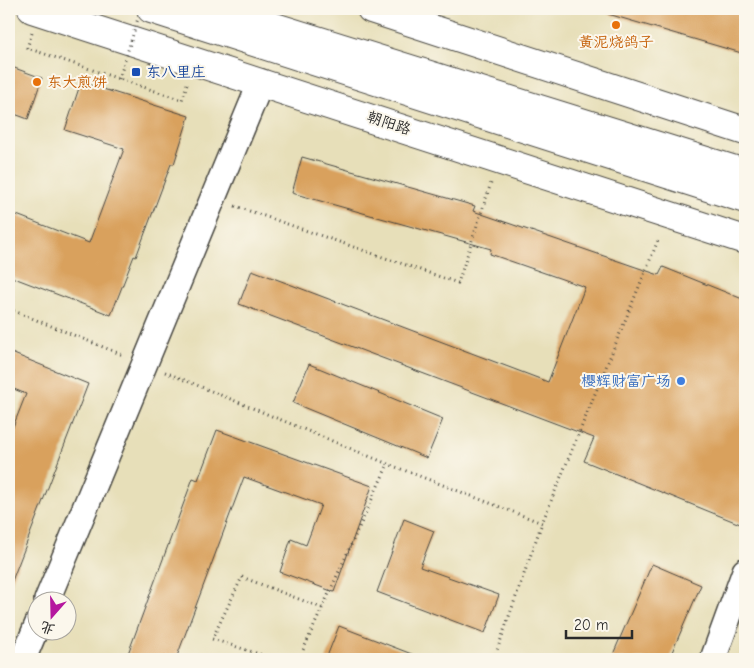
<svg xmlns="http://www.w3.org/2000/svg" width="754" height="668" viewBox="0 0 754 668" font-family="'Comic Neue','LXGW WenKai TC',sans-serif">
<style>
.building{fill:#d9a15d}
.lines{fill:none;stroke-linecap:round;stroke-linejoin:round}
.minor-casing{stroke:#474640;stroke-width:28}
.tertiary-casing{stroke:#474640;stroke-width:30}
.trunk-casing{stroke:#474640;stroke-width:30}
.path{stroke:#474640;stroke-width:3;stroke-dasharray:1 4;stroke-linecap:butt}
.minor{stroke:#fff;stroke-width:25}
.tertiary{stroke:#fff;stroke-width:28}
.trunk{stroke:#fff;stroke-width:28}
.path-bridge{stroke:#474640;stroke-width:3;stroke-dasharray:1 4;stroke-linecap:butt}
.food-dot{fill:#e8710a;stroke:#fbf7ec;stroke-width:2}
.transit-dot{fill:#1a4fb4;stroke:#fbf7ec;stroke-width:2}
.shop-dot{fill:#3f7fe0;stroke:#fbf7ec;stroke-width:2}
.labels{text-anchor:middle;stroke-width:4;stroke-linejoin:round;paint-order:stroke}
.food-label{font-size:15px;fill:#c56008;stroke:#fbf7ec}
.transit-label{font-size:15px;fill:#164399;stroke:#fbf7ec;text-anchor:start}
.street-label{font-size:15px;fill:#2b2b2b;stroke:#fbf7ec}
.shop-label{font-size:15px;fill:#366cbe;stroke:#fbf7ec;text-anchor:end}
</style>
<rect width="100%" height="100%" fill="#fbf7ec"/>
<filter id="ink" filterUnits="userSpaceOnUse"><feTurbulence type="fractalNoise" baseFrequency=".02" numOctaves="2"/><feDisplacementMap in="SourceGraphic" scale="10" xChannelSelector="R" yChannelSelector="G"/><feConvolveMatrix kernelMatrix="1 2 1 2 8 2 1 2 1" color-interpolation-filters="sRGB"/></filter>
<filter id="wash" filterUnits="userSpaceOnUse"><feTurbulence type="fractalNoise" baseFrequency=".0096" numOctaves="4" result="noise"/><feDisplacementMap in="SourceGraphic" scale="20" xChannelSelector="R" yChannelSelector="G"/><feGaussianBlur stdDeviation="1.12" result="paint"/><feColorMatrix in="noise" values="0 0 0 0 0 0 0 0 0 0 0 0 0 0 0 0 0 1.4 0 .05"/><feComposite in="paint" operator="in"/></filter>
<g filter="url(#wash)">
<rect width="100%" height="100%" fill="#e7dfb9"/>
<g id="blocks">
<g class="building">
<polygon points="609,9 745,9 745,54 608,14"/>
<polygon points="9,66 42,78 28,119 9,112"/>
<polygon points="81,82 189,116 174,164 171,164 136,257 134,256 111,315 9,276 9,212 89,243 124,149 65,130"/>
<polygon points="302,157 475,206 473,211 659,275 663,267 745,300 745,526 584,461 594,438 239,304 252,270 548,382 585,287 490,254 491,249 292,193"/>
<polygon points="9,352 88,384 10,586 9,437 26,394 9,387"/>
<polygon points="309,364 443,419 427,458 293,403"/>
<polygon points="217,430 372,486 334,592 280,572 291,539 306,545 321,505 244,477 176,659 126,659 193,478 198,480"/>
<polygon points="404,519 434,531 420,567 499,595 485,633 377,592"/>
<polygon points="652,564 701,585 669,659 611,659"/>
<polygon points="339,626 422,658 422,659 326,659"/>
</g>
</g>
</g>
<g filter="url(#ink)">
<use href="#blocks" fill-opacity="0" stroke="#474640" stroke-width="1"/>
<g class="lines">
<g class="minor-casing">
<g id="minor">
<polyline points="47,600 261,82"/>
<polyline points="23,659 38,623"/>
<polyline points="713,659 745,571"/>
</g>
</g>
<g class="tertiary-casing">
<g id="tertiary">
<polyline points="32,9 745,240"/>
<polyline points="371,9 745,131"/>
</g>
</g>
<g class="trunk-casing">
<g id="trunk">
<polyline points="151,9 745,199"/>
<polyline points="217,9 745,173"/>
</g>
</g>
<g class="path">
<polyline points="32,33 27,48 182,100 187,84"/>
<polyline points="235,206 458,283 491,183"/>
<polyline points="9,309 123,355"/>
<polyline points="165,372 388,464 542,523 659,238"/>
<polyline points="275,659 212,639 242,577 322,608"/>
<polyline points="299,659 388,464"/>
<polyline points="494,659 542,523"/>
</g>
<use href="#minor" class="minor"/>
<use href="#tertiary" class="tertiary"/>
<use href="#trunk" class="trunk"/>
<polyline class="path-bridge" points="119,79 141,9"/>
</g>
</g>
<g class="food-dot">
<circle cx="616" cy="25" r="5"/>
<circle cx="37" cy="82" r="5"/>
</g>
<rect class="transit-dot" x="131" y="67" width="10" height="10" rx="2.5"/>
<circle class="shop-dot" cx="681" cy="381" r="5"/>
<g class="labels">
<g class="food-label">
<text x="616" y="47">黄泥烧鸽子</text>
<text x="47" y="87" text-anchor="start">东大煎饼</text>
</g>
<g class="transit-label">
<text x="146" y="77">东八里庄</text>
</g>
<g class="street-label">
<text transform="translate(389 123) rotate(18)" y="5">朝阳路</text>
</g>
<g class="shop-label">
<text x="671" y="386">樱辉财富广场</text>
</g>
</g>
<rect width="754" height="668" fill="none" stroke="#fbf7ec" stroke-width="30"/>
<g transform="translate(52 616) rotate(200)"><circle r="24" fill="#fbf7ec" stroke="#a8a59f"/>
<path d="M0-4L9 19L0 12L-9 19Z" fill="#b5179e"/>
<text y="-8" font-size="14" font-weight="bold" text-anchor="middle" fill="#2b2b2b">北</text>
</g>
<path d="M566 630v8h66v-8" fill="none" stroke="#2b2b2b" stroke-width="2.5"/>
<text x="574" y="630" font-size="15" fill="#2b2b2b" stroke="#fbf7ec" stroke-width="4" paint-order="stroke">20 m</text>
</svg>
